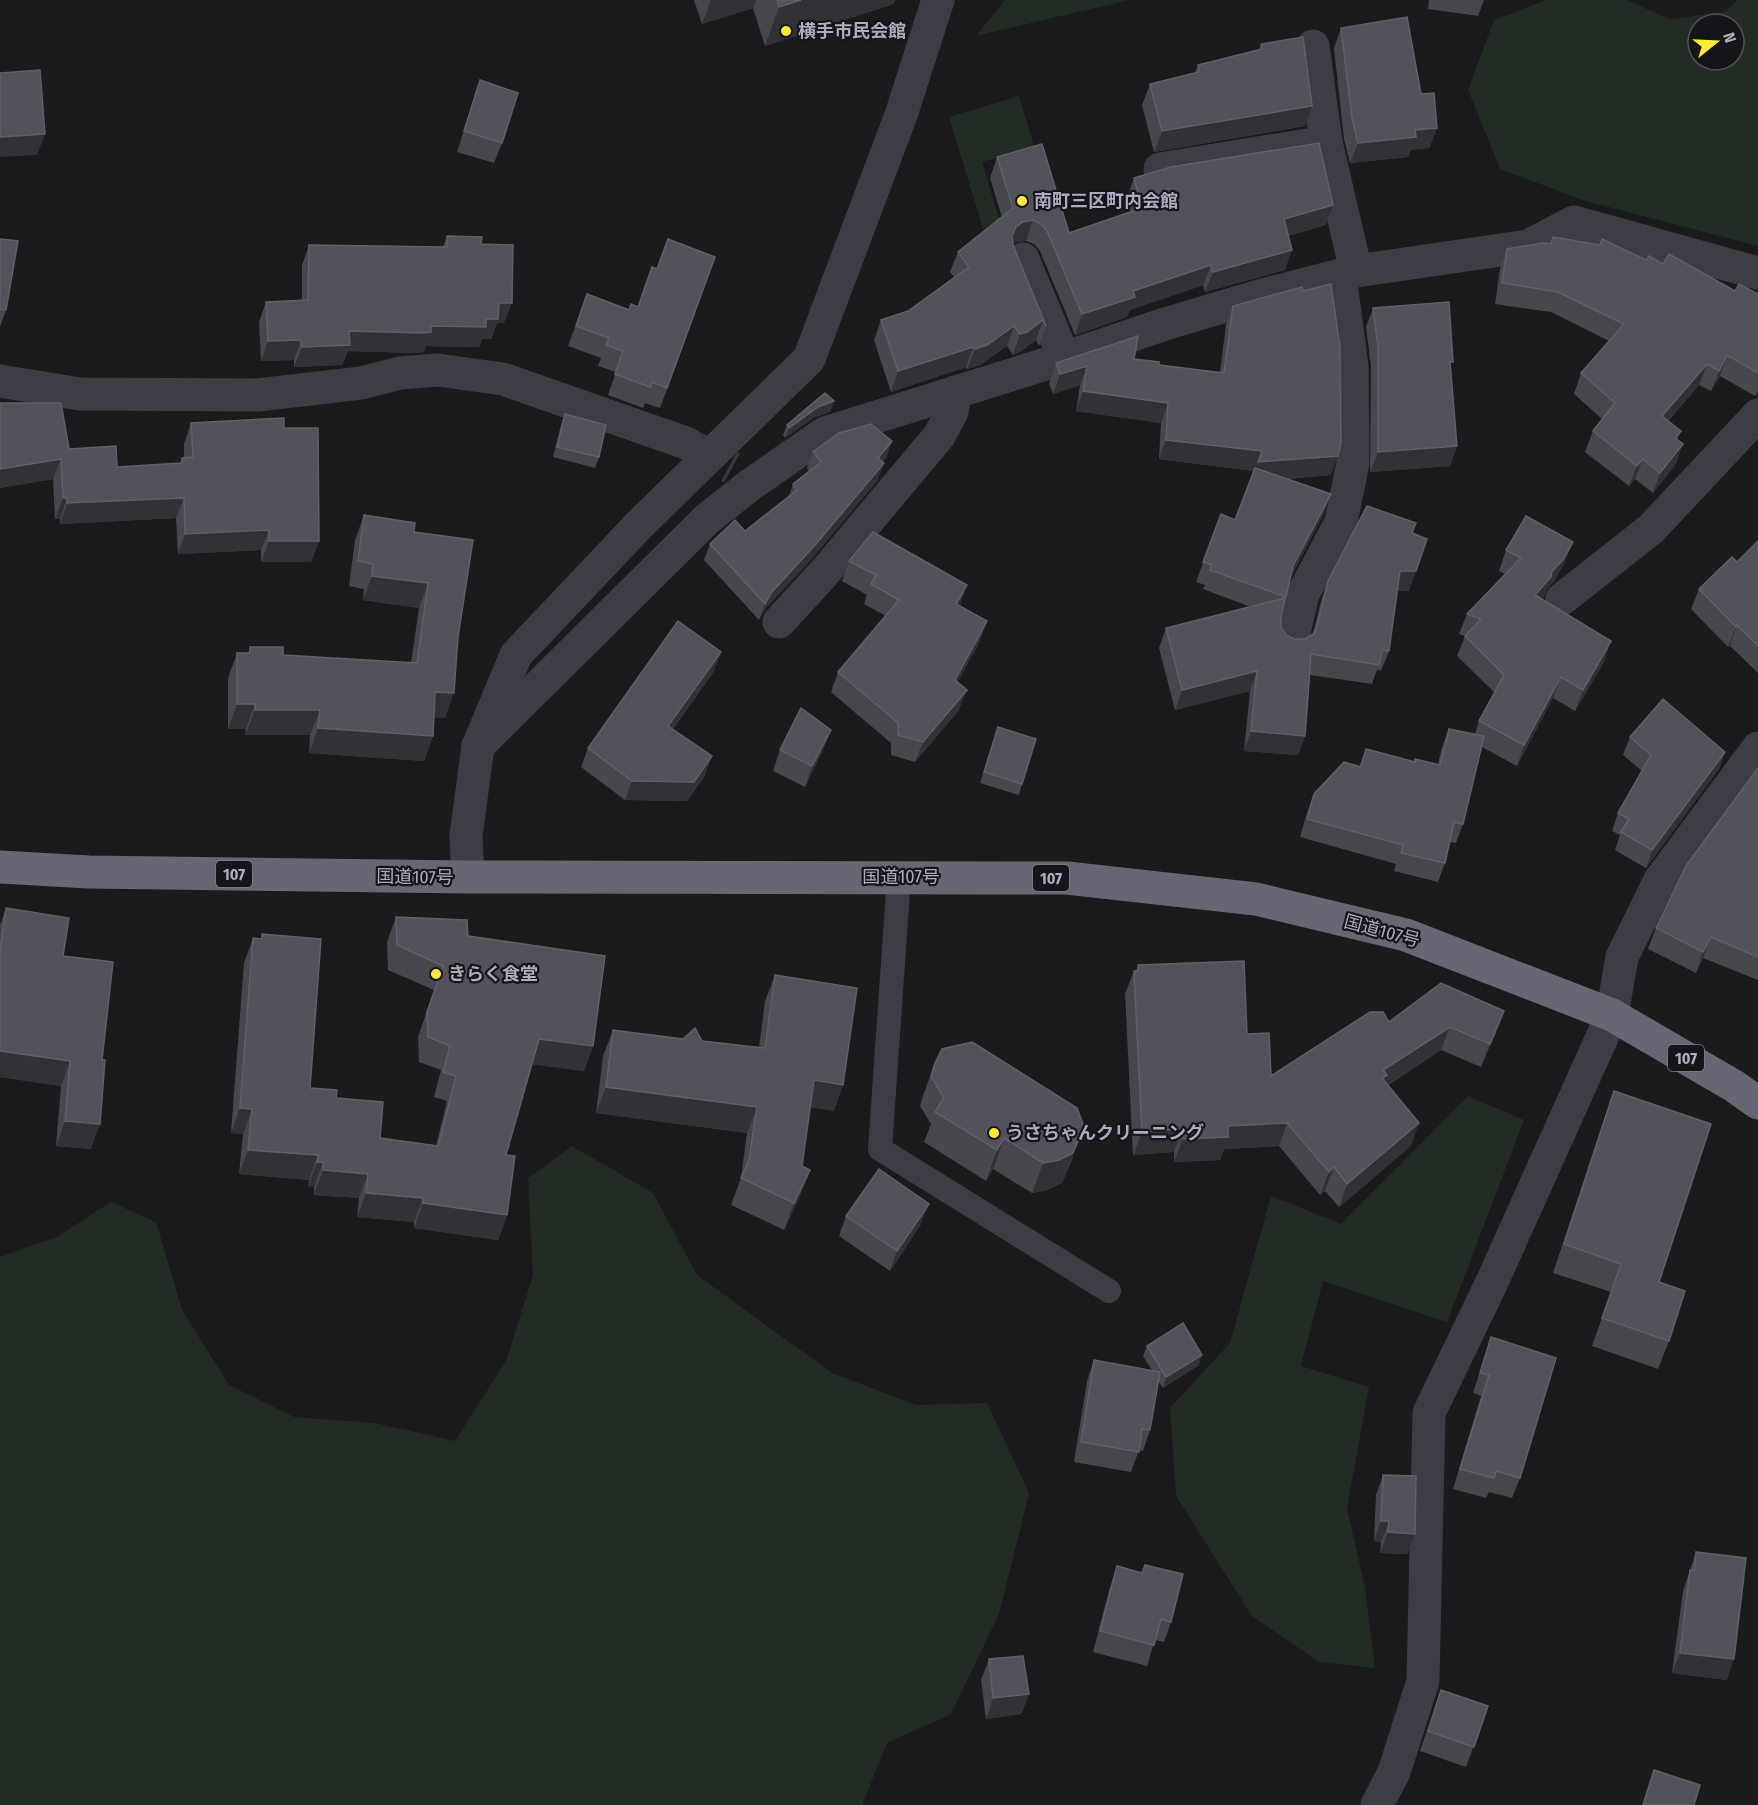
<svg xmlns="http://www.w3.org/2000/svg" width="1758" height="1805" viewBox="0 0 1758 1805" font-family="'Fira Sans Condensed','Noto Sans JP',sans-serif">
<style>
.green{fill:#222c25;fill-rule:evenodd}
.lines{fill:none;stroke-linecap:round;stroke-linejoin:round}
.street-tunnel{stroke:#38383d;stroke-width:33;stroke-dasharray:33 16;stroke-linecap:butt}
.lane{stroke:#3e3d45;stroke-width:24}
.street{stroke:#3e3d45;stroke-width:33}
.highway{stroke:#676774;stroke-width:33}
.wall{fill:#48474e}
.shaded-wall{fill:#313136}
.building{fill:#52525a;stroke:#60606a;stroke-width:1.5}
.poi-dot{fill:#ffec31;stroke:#161519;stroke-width:2}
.labels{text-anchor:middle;stroke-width:4.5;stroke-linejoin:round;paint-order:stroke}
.shield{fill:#161519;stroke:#7f7f8c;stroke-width:1.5}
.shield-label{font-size:16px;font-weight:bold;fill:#acadbe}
.poi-label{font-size:18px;font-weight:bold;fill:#acadbe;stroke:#161519;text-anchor:start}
.street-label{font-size:18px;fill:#acadbe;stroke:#161519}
</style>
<rect width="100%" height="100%" fill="#1b1b1d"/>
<g class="green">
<polygon points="1005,0 1129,0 976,36"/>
<path d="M1546 0H1626L1670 19 1725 12 1738 0H1758V246L1586 201 1500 169 1468 90 1494 20ZM1698 24H1734V60H1698Z"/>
<polygon points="1019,96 1034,146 982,162 1009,253 992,258 949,117"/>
<polygon points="1468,1096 1524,1120 1447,1322 1323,1281 1301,1366 1369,1387 1347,1508 1365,1588 1375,1668 1319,1662 1252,1616 1176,1496 1170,1408 1230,1343 1271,1196 1341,1224"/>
<polygon points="572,1146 653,1193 697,1275 832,1373 916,1405 987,1403 1029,1493 999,1614 951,1714 887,1743 862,1805 0,1805 0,1257 57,1237 111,1202 156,1222 182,1310 229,1385 294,1417 374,1423 455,1441 506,1361 533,1275 528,1178"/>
</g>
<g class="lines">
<polyline class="street-tunnel" points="686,443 732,468"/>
<polyline class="lane" points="899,877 880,1149 1109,1291"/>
<g class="street">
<polyline points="1313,46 1326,142 1356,271"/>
<polyline points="1160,169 1326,142"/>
<polyline points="1023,259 1064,358"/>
<polyline points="0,381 80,394 258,395 361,383 400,373 438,370 503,379 686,443"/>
<polyline points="1562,599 1651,529 1758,415"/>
<polyline points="779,622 824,573 939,436 952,412 955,392"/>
<polyline points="1292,641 1303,594 1341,522 1353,463 1352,366 1340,276"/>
<polyline points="478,746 707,519 750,485 825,433 1049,363 1165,324 1259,296 1356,271 1528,246 1574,222 1758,273"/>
<polyline points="468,877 466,836 478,746 516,655 639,525 809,359 901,115 938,0"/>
<polyline points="1377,1805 1394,1772 1423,1681 1429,1413 1492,1282 1612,1015 1622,957 1660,880 1758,748"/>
</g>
<polyline class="highway" points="0,867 89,872 468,877 1067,878 1256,899 1406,935 1612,1015 1734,1086 1758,1103"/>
</g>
<g class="wall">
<polygon points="694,0 895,0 893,4 765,46 753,8 702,24"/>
<polygon points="1429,0 1484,0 1478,16 1428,9"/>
<polygon points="1341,28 1421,94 1437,128 1429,148 1411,150 1408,157 1350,163 1344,139 1334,48"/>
<polygon points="1261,44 1305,126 1154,152 1142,105 1150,84 1195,73 1198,65 1259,50"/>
<polygon points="480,80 502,143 494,163 457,152"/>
<polygon points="997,157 1069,233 1130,212 1127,198 1134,178 1333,205 1326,225 1288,236 1285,270 1205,292 1203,285 1130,310 1127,317 1075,335 1040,251 1034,244 1026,241 1015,242 1013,244 1046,326 1039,346 1036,340 1020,352 1013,355 1007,346 980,365 967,369 966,367 891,392 874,340 881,320 908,311 954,277 950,272 958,252 1002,217 990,178"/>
<polygon points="447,236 481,244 504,323 497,323 491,339 482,339 479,347 426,346 424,352 416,353 348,351 342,365 294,367 294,360 261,361 259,322 266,302 302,300 302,265 309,245 443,247"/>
<polygon points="0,239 6,310 0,327"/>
<polygon points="1507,249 1646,260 1663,264 1735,291 1758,294 1758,392 1755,396 1720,376 1711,391 1699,385 1668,421 1681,431 1677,440 1683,444 1675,465 1653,493 1635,479 1629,486 1585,452 1593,431 1602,419 1574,394 1581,373 1609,341 1551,312 1495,304 1500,269"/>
<polygon points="715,257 660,408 645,403 643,408 608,395 616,372 598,366 601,358 568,346 587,294 629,310 638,307 657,269"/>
<polygon points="1233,306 1331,475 1287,479 1331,494 1324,513 1291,577 1281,617 1281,627 1286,635 1294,639 1305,639 1313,634 1321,601 1328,581 1412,533 1409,591 1397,591 1389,651 1381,671 1377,670 1372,684 1310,675 1305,736 1298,755 1244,751 1250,691 1175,710 1159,648 1166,628 1251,607 1203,589 1205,585 1196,582 1221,514 1235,520 1254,471 1159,459 1161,423 1076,411 1080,385 1053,394 1049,383 1056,363 1134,359 1159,365 1220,372 1226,325"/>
<polygon points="1373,308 1451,367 1457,446 1450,466 1370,472 1371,366 1366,327"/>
<polygon points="834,401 830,412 815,417 785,438 783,435 787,425"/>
<polygon points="0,403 69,449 117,467 180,463 182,458 184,458 184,444 191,423 284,428 319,541 311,562 261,562 261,550 178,554 176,518 60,524 60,519 55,519 53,479 0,488"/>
<polygon points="565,414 599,457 595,468 553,457 561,425"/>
<polygon points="892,441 886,458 882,462 878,480 810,561 765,609 759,620 704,560 710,544 745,531 789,496 793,484 809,471 807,468 813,452"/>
<polygon points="364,515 414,532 473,540 445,718 434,717 433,736 424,761 309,753 310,735 245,735 246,729 228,729 228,678 237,653 248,653 250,647 283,655 411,663 419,608 363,600 364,589 349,586 355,540"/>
<polygon points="1758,541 1758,673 1730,646 1728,647 1691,609 1699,589 1737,562"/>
<polygon points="1506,550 1565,562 1554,581 1547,589 1544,597 1542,599 1604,662 1575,711 1553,698 1517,766 1482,747 1463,824 1456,843 1450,842 1445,863 1438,882 1394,871 1396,864 1300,837 1307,813 1314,794 1359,767 1366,749 1414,762 1438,764 1442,747 1449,729 1475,734 1479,721 1495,693 1457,656 1465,636 1459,634 1467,614 1505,574 1499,571"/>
<polygon points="849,561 960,605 980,641 957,682 959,710 915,762 891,755 891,743 831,692 838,672 886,616 864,604 867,595 842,581"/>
<polygon points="714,671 673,729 705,775 687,801 625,800 581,767 588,748"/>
<polygon points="998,727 1022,784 1019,795 980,783"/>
<polygon points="1630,737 1725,752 1719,769 1646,868 1615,850 1620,835 1612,831 1618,813 1642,771 1623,755"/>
<polygon points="780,750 823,750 805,787 773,771"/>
<polygon points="1758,768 1758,980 1703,958 1696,973 1648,949 1656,928"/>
<polygon points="6,908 63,956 91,1149 56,1146 61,1086 0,1077 0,925"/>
<polygon points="396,917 468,936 593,1046 584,1071 532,1064 506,1155 507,1215 498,1240 414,1228 414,1222 357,1217 359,1198 314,1195 314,1187 308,1186 309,1180 239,1174 243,1134 231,1133 244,963 253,938 261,939 262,934 310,1088 336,1098 380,1138 436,1146 447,1101 434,1097 441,1070 419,1062 418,1037 434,990 388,970 387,942"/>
<polygon points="1138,965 1247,1034 1271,1076 1389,1022 1504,1011 1481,1067 1441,1050 1388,1085 1411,1146 1339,1207 1325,1191 1320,1195 1279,1146 1224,1149 1220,1160 1174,1162 1174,1152 1133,1155 1125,994 1134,971 1136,971"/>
<polygon points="775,975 834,1111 810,1107 802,1166 810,1170 800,1196 784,1230 731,1205 741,1178 747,1133 596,1113 603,1056 613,1030 759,1048 765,1001"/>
<polygon points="935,1063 1073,1157 1062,1183 1048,1190 1032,1193 993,1169 986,1181 924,1142 931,1124 920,1106 924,1093"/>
<polygon points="1614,1091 1659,1282 1669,1341 1658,1369 1592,1346 1611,1292 1553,1273 1604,1120"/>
<polygon points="846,1216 921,1224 890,1271 839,1236"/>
<polygon points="1491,1337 1520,1478 1512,1498 1489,1492 1486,1498 1453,1489 1481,1396 1473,1393"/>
<polygon points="1147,1346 1199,1365 1163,1388 1158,1381 1150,1430 1143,1451 1139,1450 1131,1472 1074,1462 1087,1381 1094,1360 1152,1370 1143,1356"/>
<polygon points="1383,1475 1415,1534 1407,1554 1380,1553 1381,1542 1374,1541 1376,1495"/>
<polygon points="1696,1552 1727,1680 1672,1673 1683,1591"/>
<polygon points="1145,1565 1171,1622 1164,1642 1155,1640 1147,1666 1093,1652 1110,1587 1117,1566 1142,1573"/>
<polygon points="989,1659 1029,1694 1021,1714 986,1719 981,1680"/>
<polygon points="1441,1690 1488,1706 1466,1767 1420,1751"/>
</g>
<g class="shaded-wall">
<polygon points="711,0 756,0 753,8 702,24"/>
<polygon points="801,0 895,0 893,4 765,46 779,7"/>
<polygon points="1312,106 1305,126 1154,152 1162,131"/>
<polygon points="1437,128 1429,148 1411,150 1408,157 1350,163 1358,143 1415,130"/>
<polygon points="45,134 37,155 0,157 0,137"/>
<polygon points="1333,205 1326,225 1276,239 1284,219"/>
<polygon points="1033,220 1026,241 1015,242 1009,247 1016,227 1023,222"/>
<polygon points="1292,250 1285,270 1205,292 1213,272"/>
<polygon points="1211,265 1203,285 1130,310 1127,317 1075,335 1082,314 1133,291"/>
<polygon points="499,303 512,303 504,323 497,323 491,339 482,339 479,347 426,346 424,352 416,353 348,351 342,365 294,367 302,347 349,331 431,326"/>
<polygon points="1043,320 1036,340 1020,352 1013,355 1020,334"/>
<polygon points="1014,326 1007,346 980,365 967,369 975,349"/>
<polygon points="301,340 294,360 261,361 268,341"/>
<polygon points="973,347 966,367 891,392 898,371"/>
<polygon points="1727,355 1720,376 1711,391 1719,371"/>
<polygon points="1707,364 1699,385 1654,436 1662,416"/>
<polygon points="1087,366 1080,385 1053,394 1060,374"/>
<polygon points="1083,391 1168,403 1161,423 1076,411"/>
<polygon points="834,401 830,412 815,417 785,438 789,428 818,407"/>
<polygon points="1166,440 1262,451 1338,456 1331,475 1251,482 1255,471 1159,459"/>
<polygon points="892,441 886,458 872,475 878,458"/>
<polygon points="1683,444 1675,465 1653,493 1660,473"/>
<polygon points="1457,446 1450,466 1370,472 1378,452"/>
<polygon points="61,459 53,479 0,488 0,469"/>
<polygon points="1643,459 1635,479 1629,486 1637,466"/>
<polygon points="884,463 878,480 810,561 765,609 759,620 765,604 771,593"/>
<polygon points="1331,494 1324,513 1286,586 1293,566"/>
<polygon points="63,498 67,498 60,519 55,519"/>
<polygon points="184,498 176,518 60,524 67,503"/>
<polygon points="269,530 261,550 178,554 185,534"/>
<polygon points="269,541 319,541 311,562 261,562"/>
<polygon points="1573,542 1565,562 1554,581 1547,589 1544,597 1527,615 1535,595"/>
<polygon points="1400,571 1416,571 1409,591 1393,591"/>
<polygon points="372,576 428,583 419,608 363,600"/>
<polygon points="967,585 960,605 956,604"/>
<polygon points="987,621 980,641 948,700 955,680"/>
<polygon points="1737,625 1730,646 1728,647 1736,627"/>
<polygon points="1611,641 1604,662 1575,711 1583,690"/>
<polygon points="721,652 714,671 661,745 668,726"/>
<polygon points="1257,671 1250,691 1175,710 1182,690"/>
<polygon points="1561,677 1553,698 1517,766 1524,745"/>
<polygon points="967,690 959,710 915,762 923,742"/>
<polygon points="435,692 454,693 445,718 426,717"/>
<polygon points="237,704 255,704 246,729 228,729"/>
<polygon points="255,710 320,710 310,735 245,735"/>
<polygon points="318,728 433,736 424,761 309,753"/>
<polygon points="831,730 823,750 805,787 812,766"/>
<polygon points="1251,731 1305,736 1298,755 1244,751"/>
<polygon points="1725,752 1719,769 1646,868 1652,850"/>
<polygon points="712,756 705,775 687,801 625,800 632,781"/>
<polygon points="1711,937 1703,958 1696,973 1703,952"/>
<polygon points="1504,1011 1495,1035 1481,1067 1490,1044"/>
<polygon points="1450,1027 1441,1050 1382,1088 1383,1070"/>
<polygon points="539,1039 593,1046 584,1071 530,1064"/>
<polygon points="0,1051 70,1061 61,1086 0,1077"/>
<polygon points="814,1080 843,1085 834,1111 804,1106"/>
<polygon points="606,1087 757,1107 747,1133 596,1113"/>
<polygon points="240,1108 252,1109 243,1134 231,1133"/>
<polygon points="65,1121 100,1124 91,1149 56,1146"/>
<polygon points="1287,1123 1279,1146 1224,1149 1220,1160 1174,1162 1183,1139 1228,1126"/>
<polygon points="1419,1123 1411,1146 1339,1207 1347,1184"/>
<polygon points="1084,1127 1062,1183 1048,1190 1032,1193 1043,1163"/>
<polygon points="1182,1129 1174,1152 1133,1155 1142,1132"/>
<polygon points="1004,1138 993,1169 986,1181 997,1150"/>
<polygon points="248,1150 318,1155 309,1180 239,1174"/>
<polygon points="317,1162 323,1162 314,1187 308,1186"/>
<polygon points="1334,1167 1325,1191 1320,1195 1329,1172"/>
<polygon points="323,1170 368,1174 359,1198 314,1195"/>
<polygon points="810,1170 800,1196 784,1230 794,1203"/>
<polygon points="366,1193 423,1198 414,1222 357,1217"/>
<polygon points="423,1203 507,1215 498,1240 414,1228"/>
<polygon points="929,1204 921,1224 890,1271 897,1251"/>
<polygon points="1202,1355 1199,1365 1163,1388 1166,1377"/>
<polygon points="1381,1521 1389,1521 1381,1542 1374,1541"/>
<polygon points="1388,1532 1415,1534 1407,1554 1380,1553"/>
<polygon points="1680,1653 1734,1659 1727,1680 1672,1673"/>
<polygon points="1029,1694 1021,1714 986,1719 993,1698"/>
</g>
<g class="building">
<polygon points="777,0 801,0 779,7"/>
<polygon points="1407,17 1421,94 1434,93 1437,128 1415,130 1416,137 1358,143 1352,118 1341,28"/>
<polygon points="1303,37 1312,106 1162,131 1150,84 1199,72 1198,65 1262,49 1261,44"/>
<polygon points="40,70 45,134 0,137 0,73"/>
<polygon points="480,80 518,93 502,143 464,131"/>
<polygon points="1319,143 1333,205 1284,219 1292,250 1213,272 1211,265 1133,291 1135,297 1082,314 1047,231 1041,224 1033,220 1023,222 1016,227 1012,236 1013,245 1046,326 1043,320 1027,332 1020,334 1014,326 987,345 975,349 973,347 898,371 881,320 908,311 969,267 958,252 1013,208 997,157 1042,144 1069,233 1142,208 1134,178 1171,167"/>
<polygon points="447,236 482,237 481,244 513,245 512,303 499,303 498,319 486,319 486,327 431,326 431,332 423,333 349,331 350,345 302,347 301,340 268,341 266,302 308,300 309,245 447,247"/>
<polygon points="1553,237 1600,245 1602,239 1646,260 1649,256 1663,264 1669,254 1735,291 1739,284 1758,294 1758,373 1727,355 1719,371 1707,364 1662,416 1681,431 1675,438 1683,444 1660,473 1643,459 1637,466 1593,431 1615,403 1581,373 1624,324 1558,292 1502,283 1507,249 1543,243 1551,244"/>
<polygon points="0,239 18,241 6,310 0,309"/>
<polygon points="668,239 715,257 667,388 652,382 650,387 615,374 623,351 606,345 609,338 576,326 587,294 629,310 631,304 638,307 652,267 657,269"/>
<polygon points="1331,284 1340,348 1341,442 1338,456 1258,462 1262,451 1166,440 1168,403 1083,391 1087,366 1060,374 1056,363 1138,336 1134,359 1159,362 1159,365 1224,373 1233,306 1302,287 1303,291"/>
<polygon points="1449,302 1453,362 1450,362 1457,446 1378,452 1378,346 1373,308"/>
<polygon points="825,393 834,401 818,407 789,428 787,425"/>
<polygon points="0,403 61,403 69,449 116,446 117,467 182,463 182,458 193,457 191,423 284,418 284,428 318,428 319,541 269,541 269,530 185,534 184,498 67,503 67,498 63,498 61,459 0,469"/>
<polygon points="565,414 606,425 599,457 557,447"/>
<polygon points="871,424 892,441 878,458 884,463 816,544 771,593 765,604 710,544 735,520 745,531 797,490 793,484 821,462 813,452 839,433"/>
<polygon points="1255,468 1331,494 1293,566 1286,597 1210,570 1212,565 1203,562 1221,514 1235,520"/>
<polygon points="1367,506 1416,523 1412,533 1427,539 1416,571 1400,571 1389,651 1382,650 1379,665 1311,654 1305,736 1251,731 1257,671 1182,690 1166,628 1285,598 1281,617 1281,627 1286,635 1294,639 1305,639 1313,634 1317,626 1328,581"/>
<polygon points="364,515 415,523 414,532 473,540 458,637 454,693 435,692 433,736 318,728 320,710 255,710 255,704 237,704 237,653 250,653 250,647 283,647 283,655 417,663 428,583 372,576 373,564 358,561"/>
<polygon points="1526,516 1573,542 1562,561 1552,571 1551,577 1535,595 1611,641 1583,690 1561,677 1524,745 1479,721 1504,675 1465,636 1481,619 1467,614 1521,558 1506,550"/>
<polygon points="873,532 967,585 956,604 987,621 955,680 967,690 923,742 898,735 898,723 838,672 899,600 871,584 876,575 849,561"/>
<polygon points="1758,541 1758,646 1737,625 1736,627 1699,589 1732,557 1737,562"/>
<polygon points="678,621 721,652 668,726 712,756 694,782 632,781 588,748"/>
<polygon points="1663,699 1725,752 1652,850 1621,832 1629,819 1618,813 1651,755 1630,737"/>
<polygon points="801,708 831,730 812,766 780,750"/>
<polygon points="998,727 1036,739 1022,784 984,772"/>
<polygon points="1449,729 1484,736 1463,824 1454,822 1445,863 1401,853 1403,845 1307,819 1314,794 1344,762 1361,767 1366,749 1415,762 1415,759 1440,765"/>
<polygon points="1758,768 1758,957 1711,937 1703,952 1656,928 1686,866"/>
<polygon points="6,908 69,918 63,956 113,962 102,1060 105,1060 100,1124 65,1121 70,1061 0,1051 0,950"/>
<polygon points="396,917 467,920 468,936 605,956 593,1046 539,1039 506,1155 515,1156 507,1215 423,1203 423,1198 366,1193 368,1174 323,1170 323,1162 317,1162 318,1155 248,1150 252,1109 240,1108 253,938 262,939 262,934 321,939 310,1088 337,1090 336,1098 383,1102 380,1138 438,1146 456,1076 443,1072 450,1046 428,1037 427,1012 443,966 397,945"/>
<polygon points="1244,961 1247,1034 1269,1033 1271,1076 1370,1012 1383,1012 1389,1022 1441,983 1504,1011 1490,1044 1450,1027 1383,1070 1387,1075 1382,1078 1419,1123 1347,1184 1334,1167 1329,1172 1287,1123 1228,1126 1228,1137 1183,1139 1182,1129 1142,1132 1134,971 1138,971 1138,965"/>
<polygon points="775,975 857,988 843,1085 814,1080 802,1166 810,1170 794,1203 741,1178 749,1160 757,1107 606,1087 613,1030 683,1039 695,1028 702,1041 765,1048"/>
<polygon points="972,1042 1077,1108 1084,1127 1073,1153 1059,1160 1043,1163 1004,1138 997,1150 935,1112 944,1098 931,1076 935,1063 942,1049"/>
<polygon points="1614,1091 1711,1124 1659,1282 1685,1291 1669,1341 1602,1318 1621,1264 1564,1244"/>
<polygon points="879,1169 929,1204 897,1251 846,1216"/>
<polygon points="1183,1323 1202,1355 1166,1377 1147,1346"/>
<polygon points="1491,1337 1556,1358 1520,1478 1496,1471 1494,1478 1460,1469 1489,1375 1480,1373"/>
<polygon points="1094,1360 1160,1372 1150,1430 1142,1429 1139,1452 1081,1442"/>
<polygon points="1383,1475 1416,1476 1415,1534 1388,1532 1389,1521 1381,1521"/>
<polygon points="1696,1552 1746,1558 1734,1659 1680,1653 1690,1570 1694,1571"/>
<polygon points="1145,1565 1183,1574 1171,1622 1161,1619 1154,1645 1100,1631 1117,1566 1142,1573"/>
<polygon points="1023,1656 1029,1694 993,1698 989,1659"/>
<polygon points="1441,1690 1488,1706 1474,1747 1428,1731"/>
<polygon points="1654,1770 1700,1785 1694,1805 1643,1805"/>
</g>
<g class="poi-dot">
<circle cx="786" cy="31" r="6"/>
<circle cx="1022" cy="201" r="6"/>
<circle cx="436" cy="974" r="6"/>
<circle cx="994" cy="1133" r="6"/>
</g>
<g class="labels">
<g class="shield">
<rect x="216" y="861" width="36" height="26" rx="4.5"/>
<rect x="1033" y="865" width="36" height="26" rx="4.5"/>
<rect x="1668" y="1045" width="36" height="26" rx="4.5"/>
</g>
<g class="shield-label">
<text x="234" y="880">107</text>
<text x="1051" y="884">107</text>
<text x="1686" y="1064">107</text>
</g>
<g class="poi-label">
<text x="798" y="37">横手市民会館</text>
<text x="1034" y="207">南町三区町内会館</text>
<text x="448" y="980">きらく食堂</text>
<text x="1006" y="1139">うさちゃんクリーニング</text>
</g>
<g class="street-label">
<text transform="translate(415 877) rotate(1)" y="6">国道107号</text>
<text x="901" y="883">国道107号</text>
<text transform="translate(1382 931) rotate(15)" y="6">国道107号</text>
</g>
</g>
<g transform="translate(1716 42) rotate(72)"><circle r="28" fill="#161519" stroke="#52525b" stroke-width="1.5"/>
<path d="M0-4.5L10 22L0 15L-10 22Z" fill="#ffec31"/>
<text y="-9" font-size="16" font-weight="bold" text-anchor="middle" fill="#acadbe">N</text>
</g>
</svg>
